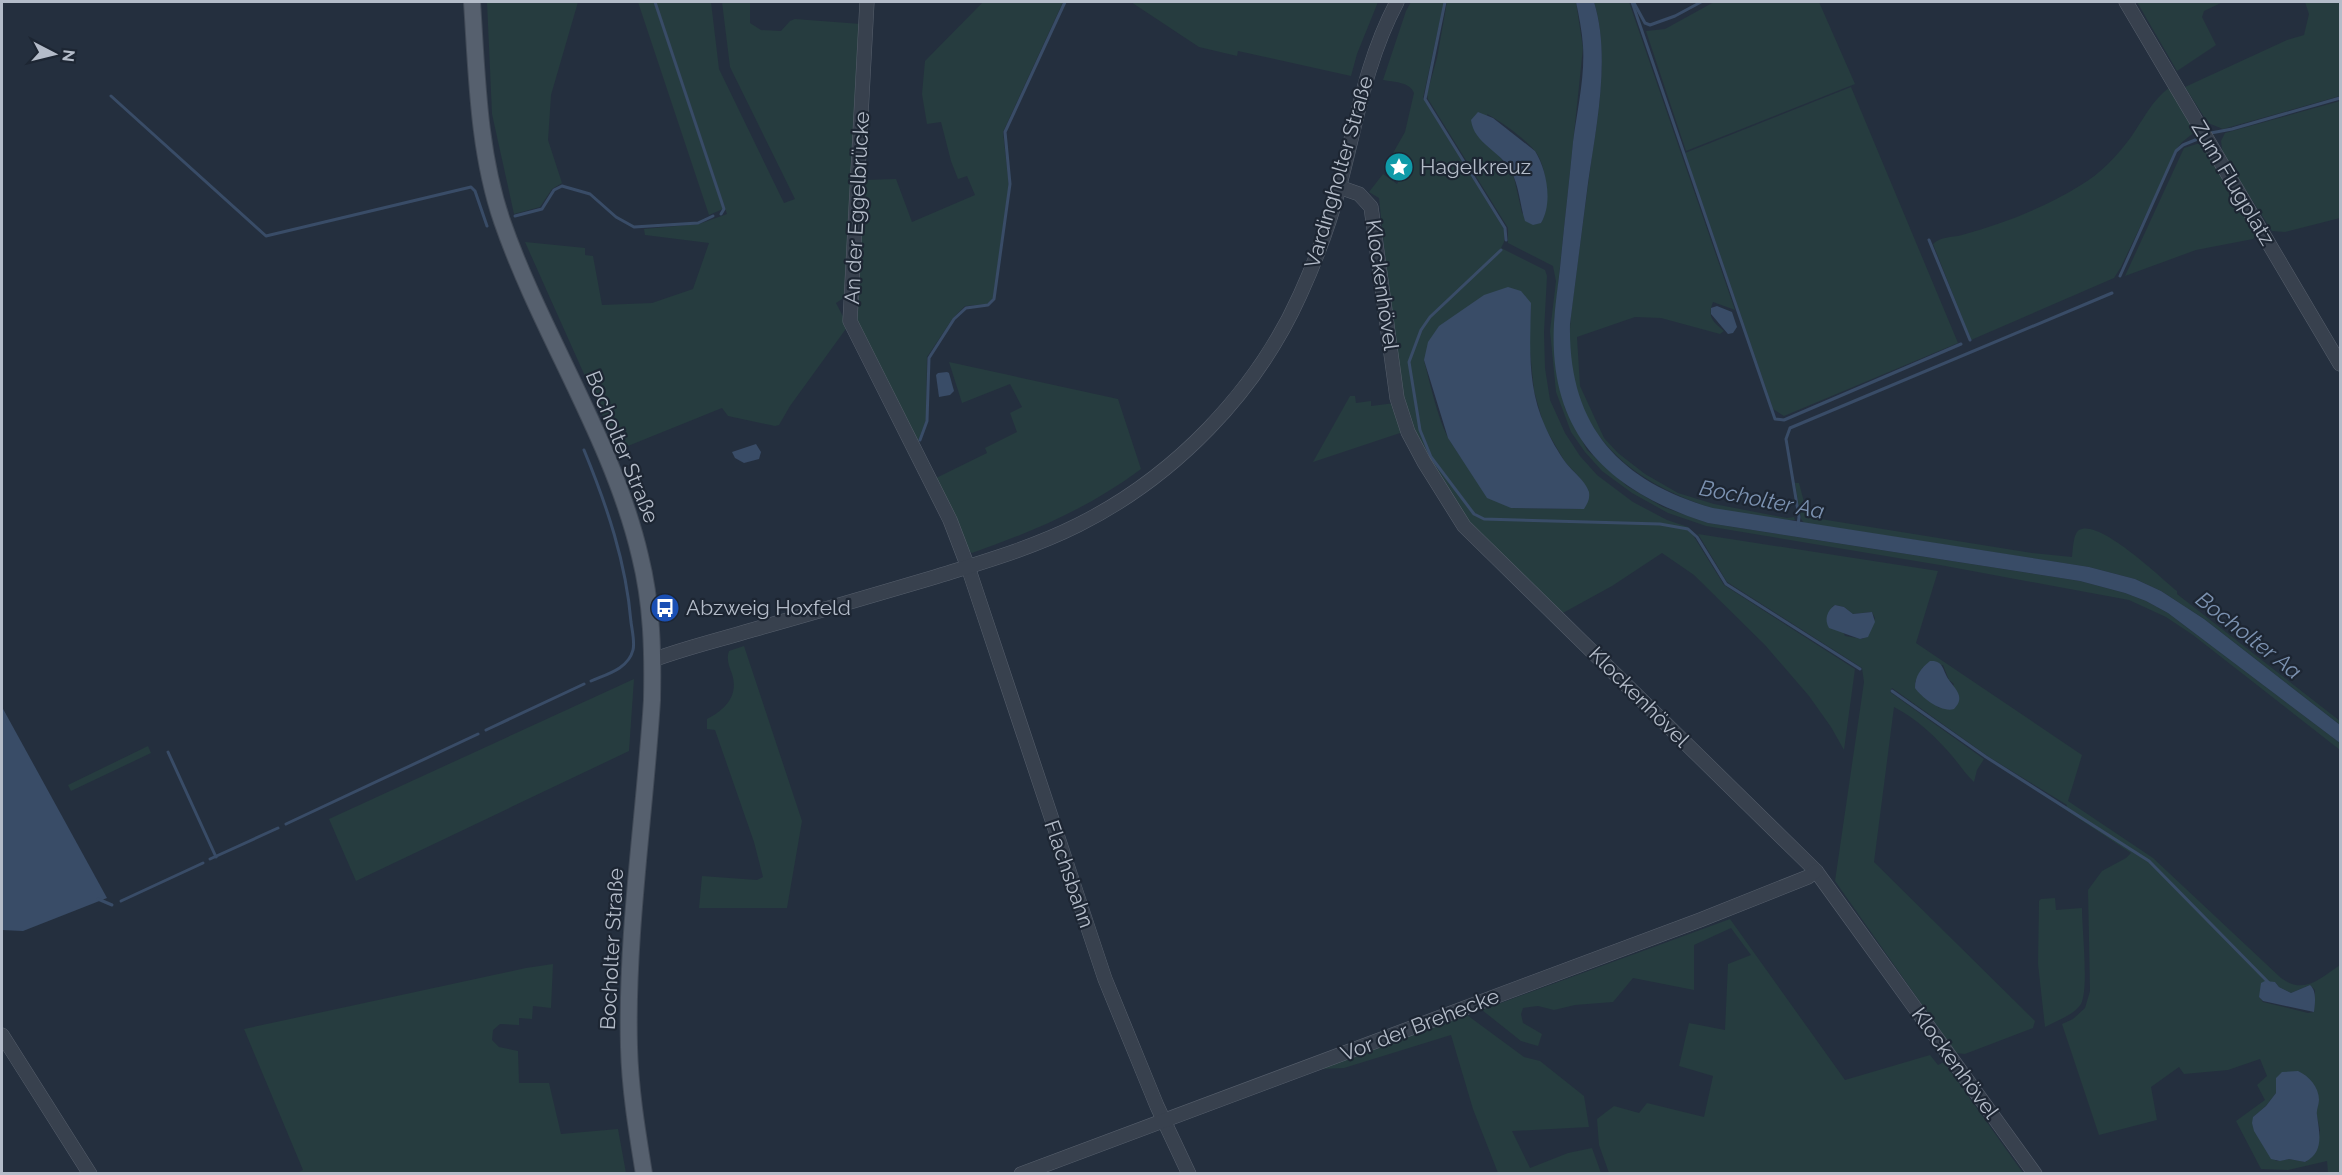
<svg xmlns="http://www.w3.org/2000/svg" width="2342" height="1175" viewBox="0 0 2342 1175" font-family="Raleway,sans-serif">
<style>
.green{fill:#263c3f;fill-rule:evenodd}
.water{fill:#394c67}
.lines{fill:none;stroke-linecap:round;stroke-linejoin:round}
.stream{stroke:#394c67;stroke-width:3}
.minor-casing{stroke:#565f6c;stroke-width:15}
.major-casing{stroke:#414a57;stroke-width:18}
.minor{stroke:#38414e;stroke-width:14}
.major{stroke:#56606e;stroke-width:16}
.labels{text-anchor:middle;stroke-width:4.5;stroke-linejoin:round;paint-order:stroke}
.poi-label{font-size:21px;fill:#b4bcc9;stroke:#1d2633;text-anchor:start}
.street-label{font-size:21px;fill:#b4bcc9;stroke:#1d2633}
.water-label{font-size:22px;font-style:italic;fill:#7c92b1;stroke:#1d2633}
</style>
<rect width="100%" height="100%" fill="#242f3e"/>
<g class="green">
<polygon points="487,2 578,2 551,95 548,140 562,183 552,189 540,207 514,214 492,114"/>
<polygon points="638,2 654,2 723,209 709,215"/>
<polygon points="656,2 711,2 719,69 784,203 795,199 730,67 722,2 750,2 750,23 761,30 781,31 790,21 795,19 861,24 848,295 836,303 848,326 790,406 779,425 775,426 728,416 722,408 618,450 525,242 585,248 585,255 593,256 602,305 652,303 693,289 709,243 645,235 644,229 699,224 727,214"/>
<polygon points="983,2 1063,2 1003,132 1009,185 993,298 987,304 965,306 953,318 927,357 926,420 917,444 857,322 864,180 896,179 912,222 975,195 967,176 958,179 951,161 941,122 927,124 922,94 925,61"/>
<polygon points="1131,2 1378,2 1357,54 1351,76 1238,51 1237,56 1199,47"/>
<path d="M1411 2H1444L1423 98 1504 229V242L1501 248 1545 270 1547 276 1544 332 1545 368 1550 400 1565 433 1580 456 1597 475 1633 502 1667 520 1688 527 1724 585 1855 669 1844 750 1831 727 1809 696 1765 645 1694 575 1662 553 1612 586 1561 614 1465 521 1425 456 1400 396 1379 198 1369 192 1383 174 1397 184 1403 173V158L1393 153 1405 132 1414 93C1410 82 1394 82 1383 80L1406 11ZM1531 303 1529 342 1534 391 1544 426 1565 462 1580 478 1584 509 1511 508C1490 486 1464 466 1449 439 1439 423 1429 380 1424 360Z"/>
<path d="M1447 2H1576L1583 48 1554 324 1556 371 1560 389 1565 408 1587 450 1627 486 1663 507 1708 523 2080 581 2125 593 2146 601 2168 613 2340 743V750L2193 635 2166 617 2129 600 1940 565 1706 526 1668 513 1632 493 1602 471 1585 452 1571 432 1556 392 1550 331 1556 281 1553 266 1508 243V228L1428 99 1427 94 1437 58ZM1487 114C1503 123 1523 137 1535 151 1547 165 1551 207 1541 223L1522 213 1513 173 1498 155Z"/>
<path d="M1594 2H1629L1735 310 1713 302C1707 317 1713 322 1724 331L1720 334 1661 318 1635 317 1577 337 1580 386 1604 438 1618 453 1645 474 1678 493 1714 504 1787 518 1794 517 1795 520H1785C1757 515 1727 514 1700 504 1628 478 1576 434 1570 353 1568 324 1574 296 1577 267 1582 230 1587 192 1592 155 1600 108 1608 47 1594 2Z"/>
<polygon points="1714,2 1819,2 1855,84 1686,151 1646,31 1665,29"/>
<polygon points="2137,2 2223,2 2204,11 2202,17 2216,45 2177,71"/>
<polygon points="2305,2 2340,2 2340,96 2223,129 2208,123 2185,87 2287,40 2304,35 2309,14"/>
<polygon points="1851,87 1958,343 1784,416 1773,409 1685,153"/>
<path d="M2170 87 2197 131C2182 141 2175 147 2170 164L2121 267 2114 278 1971 340 1933 244C1941 236 1951 238 1962 235 2003 224 2046 207 2081 185 2100 174 2118 155 2131 137 2143 120 2152 100 2170 87Z"/>
<polygon points="2340,101 2340,218 2285,232 2272,231 2223,155 2221,141 2225,133"/>
<polygon points="2203,142 2256,235 2253,239 2196,250 2125,276 2184,148"/>
<path d="M949 362 1118 399 1141 469C1089 508 1032 532 972 553L967 550 934 479 987 453 985 448 1017 432 1010 413 1022 407 1010 384 962 403Z"/>
<polygon points="1350,396 1355,396 1356,403 1371,401 1371,406 1395,403 1403,432 1313,462"/>
<path d="M1795 483H1799L1808 517 2032 553 2072 557C2073 550 2073 534 2079 530 2099 518 2161 578 2177 591V594L2340 721V725L2204 619 2161 591 2135 579 2089 567 1804 523 1801 519Z"/>
<path d="M1698 534 1938 571 1916 643 2082 755 2068 801 2153 858 2281 978C2305 995 2319 979 2340 965V1173H2328L2327 1161 2288 1170 2261 1169 2236 1121 2265 1100 2257 1085 2267 1076 2260 1059 2228 1070 2184 1074 2179 1067 2151 1087 2157 1120 2099 1135 2062 1024 2073 1019 2085 1008 2090 991 2088 890 2102 871 2126 858 2131 853 2066 810 2067 805 1989 757 1892 688 1890 692 1984 759 1977 770 1974 782C1965 774 1960 765 1953 757 1936 737 1917 719 1894 707L1874 862 2035 1021 2033 1028 1965 1054 1956 1053 1835 881 1864 682 1862 668 1727 582ZM1835 605 1844 607 1853 614 1872 612 1875 618 1863 639 1845 636 1832 607ZM1943 665 1949 680 1954 684 1939 708 1915 682 1923 667ZM2275 982 2279 987 2291 993 2310 985 2315 990 2314 1012 2308 1013 2263 1002 2259 997ZM2276 1093 2319 1100 2316 1112 2320 1130 2317 1147 2314 1154 2306 1162 2289 1159 2276 1161 2253 1117 2266 1106Z"/>
<path d="M744 646 802 821 787 908H699L702 876 757 880 763 877 754 842 715 730 707 729V719C725 710 739 696 732 674 729 666 726 659 729 651Z"/>
<polygon points="634,679 629,751 356,881 329,819"/>
<polygon points="148,746 151,753 71,791 68,785"/>
<path d="M2055 898 2056 910 2082 908C2082 929 2089 988 2081 1004 2074 1015 2056 1021 2045 1027L2038 964 2039 901 2041 899Z"/>
<polygon points="1730,919 1845,1080 1930,1055 1938,1065 1944,1062 2023,1173 1609,1173 1599,1145 1597,1119 1614,1106 1639,1113 1647,1103 1704,1117 1713,1076 1679,1066 1689,1023 1725,1030 1728,964 1751,955 1731,928 1694,945 1694,990 1633,978 1613,1002 1575,1005 1554,1010 1538,1006 1523,1008 1521,1014 1523,1023 1542,1034 1538,1046 1521,1041 1482,1010"/>
<polygon points="553,964 551,1008 533,1006 532,1019 519,1018 519,1025 500,1024 493,1030 492,1040 499,1047 518,1051 519,1083 549,1083 561,1134 618,1129 626,1173 297,1173 303,1170 244,1029 526,968"/>
<polygon points="1467,1015 1524,1057 1540,1061 1584,1096 1589,1127 1512,1131 1530,1168 1568,1153 1592,1148 1601,1173 1498,1173 1473,1109 1451,1035 1344,1068 1320,1069"/>
</g>
<g class="water">
<path d="M1576 2H1594C1611 57 1596 127 1588 183 1582 230 1576 277 1570 324 1568 425 1618 481 1713 508L2089 567 2135 579 2161 591 2204 619 2340 725V743L2168 613 2146 601 2125 593 2080 581 1708 523C1608 491 1548 434 1554 323 1555 304 1558 286 1560 268 1564 226 1569 184 1573 142 1577 111 1585 77 1583 46 1582 31 1579 16 1576 2Z"/>
<path d="M1478 112 1493 118 1535 151C1547 170 1553 203 1541 223L1533 225 1525 221C1520 205 1519 185 1511 171 1501 151 1474 144 1471 120Z"/>
<path d="M1508 287 1521 291 1531 303C1530 345 1527 387 1545 426 1550 438 1558 452 1566 463 1573 472 1585 480 1589 492 1590 499 1588 503 1584 509L1511 508 1487 498 1448 438 1424 360 1428 342 1439 326 1484 295Z"/>
<polygon points="1717,306 1732,312 1737,327 1733,333 1728,334 1711,314 1711,308"/>
<polygon points="947,372 949,373 954,391 950,395 939,397 936,375 938,373"/>
<polygon points="756,444 761,452 759,459 744,463 735,458 732,452"/>
<path d="M1835 605 1844 607 1853 614 1872 612 1875 622 1868 637 1860 639 1829 628C1824 619 1827 611 1835 605Z"/>
<path d="M1930 661C1944 660 1942 670 1949 680 1955 689 1966 697 1954 709 1942 713 1922 698 1915 688 1915 676 1921 668 1930 661Z"/>
<polygon points="2,707 107,898 23,931 2,930"/>
<path d="M2265 981 2275 982 2279 987 2291 993 2310 985C2317 991 2315 1003 2314 1012L2263 1001 2259 997 2261 983Z"/>
<path d="M2298 1071C2309 1076 2319 1087 2319 1100 2319 1105 2316 1110 2317 1115 2319 1132 2325 1152 2305 1162L2289 1159 2280 1161 2271 1159 2254 1131 2252 1123 2253 1117 2266 1106 2276 1093V1078L2282 1072Z"/>
</g>
<g class="lines">
<g class="stream">
<polyline points="655,2 724,209 721,214"/>
<polyline points="1445,2 1425,99 1505,228 1506,240"/>
<polyline points="1632,2 1775,419 1784,420 1961,344"/>
<polyline points="1634,3 1645,23 1650,25 1675,16 1701,2"/>
<polyline points="111,96 266,236 471,187 475,191 487,226"/>
<polyline points="2211,133 2232,129 2340,98"/>
<polyline points="515,216 542,209 554,190 562,186 590,194 616,217 634,227 698,223 713,216"/>
<polyline points="1929,240 1970,340"/>
<polyline points="1501,250 1430,317 1421,330 1409,362 1420,430 1431,457 1474,514 1484,519 1660,524 1688,529 1697,537 1726,584 1860,669"/>
<polyline points="2120,276 2176,151 2183,145 2200,138"/>
<polyline points="920,440 927,421 929,358 954,319 966,308 988,305 994,299 1010,184 1005,132 1065,2"/>
<path d="M584 450C607 506 626 562 631 622 632 630 635 642 633 650 628 669 607 674 591 681"/>
<polyline points="1798,525 1799,517 1786,439 1790,428 2112,293"/>
<polyline points="1892,691 1986,757 2149,861 2270,984"/>
<polyline points="486,730 584,684"/>
<polyline points="168,752 216,857"/>
<polyline points="286,824 478,734"/>
<polyline points="210,859 278,828"/>
<polyline points="98,899 112,905"/>
<polyline points="121,901 203,863"/>
</g>
<g class="minor-casing">
<g id="minor">
<polyline points="867,2 850,321 950,520 968,567 1105,979 1157,1106 1189,1174"/>
<polyline points="2126,2 2340,364"/>
<polyline points="1339,187 1359,194 1371,207 1397,398 1408,432 1424,462 1464,526 1816,871 2035,1174"/>
<path d="M653 660C685 648 719 640 752 630 813 613 874 595 935 577 983 562 1032 548 1078 525 1174 477 1256 393 1300 295 1316 260 1329 225 1339 188 1356 124 1366 60 1397 2"/>
<polyline points="2,1035 90,1174"/>
<polyline points="1021,1174 1700,920 1808,877 1816,871"/>
</g>
</g>
<g class="major-casing">
<path id="major" d="M472 2C477 75 478 151 502 221 541 334 613 440 640 556 652 604 653 651 652 700 645 814 626 933 629 1047 630 1089 637 1131 644 1174"/>
</g>
<use href="#minor" class="minor"/>
<use href="#major" class="major"/>
</g>
<defs>
<g id="sight-disc" transform="scale(1.5)"><circle r="9.5" fill="#0f9aa8" stroke="#1d2633"/><path d="M0-6L1.8-2.2L6-1.7L2.9 1.2L3.7 5.4L0 3.3L-3.7 5.4L-2.9 1.2L-6-1.7L-1.8-2.2Z" fill="#fff"/></g>
<g id="bus-disc" transform="scale(1.5)"><circle r="9.5" fill="#1a4fb4" stroke="#1d2633"/><path d="M-5-6H5V4H4V6H2V4H-2V6H-4V4H-5ZM-3.5-4V0h7V-4ZM-3.5 1.2v1.5H-2V1.2ZM2 1.2v1.5H3.5V1.2Z" fill="#fff"/></g>
</defs>
<g fill-rule="evenodd">
<use href="#sight-disc" x="1399" y="167"/>
<use href="#bus-disc" x="665" y="608"/>
</g>
<g class="labels">
<g class="poi-label">
<text x="1420" y="174">Hagelkreuz</text>
<text x="686" y="615">Abzweig Hoxfeld</text>
</g>
<g class="street-label">
<text transform="translate(1339 172) rotate(-74)" y="7">Vardingholter Straße</text>
<text transform="translate(2233 183) rotate(59)" y="7">Zum Flugplatz</text>
<text transform="translate(857 208) rotate(-87)" y="7">An der Eggelbrücke</text>
<text transform="translate(1382 285) rotate(82)" y="7">Klockenhövel</text>
<text transform="translate(622 447) rotate(68)" y="7">Bocholter Straße</text>
<text transform="translate(1639 697) rotate(45)" y="7">Klockenhövel</text>
<text transform="translate(1069 874) rotate(71)" y="7">Flachsbahn</text>
<text transform="translate(612 949) rotate(-87)" y="7">Bocholter Straße</text>
<text transform="translate(1420 1025) rotate(-21)" y="7">Vor der Brehecke</text>
<text transform="translate(1955 1063) rotate(54)" y="7">Klockenhövel</text>
</g>
<g class="water-label">
<text transform="translate(1762 499) rotate(11)" y="8">Bocholter Aa</text>
<text transform="translate(2249 635) rotate(38)" y="8">Bocholter Aa</text>
</g>
</g>
<rect width="2342" height="1175" fill="none" stroke="#b4bcc9" stroke-width="6"/>
<g transform="translate(54 54) rotate(97)" stroke="#1d2633" stroke-width="4.5" paint-order="stroke">
<path d="M0-4.5L10 22L0 15L-10 22Z" fill="#b4bcc9"/>
<text y="-9" font-size="16" font-weight="bold" text-anchor="middle" fill="#b4bcc9">N</text>
</g>
</svg>
